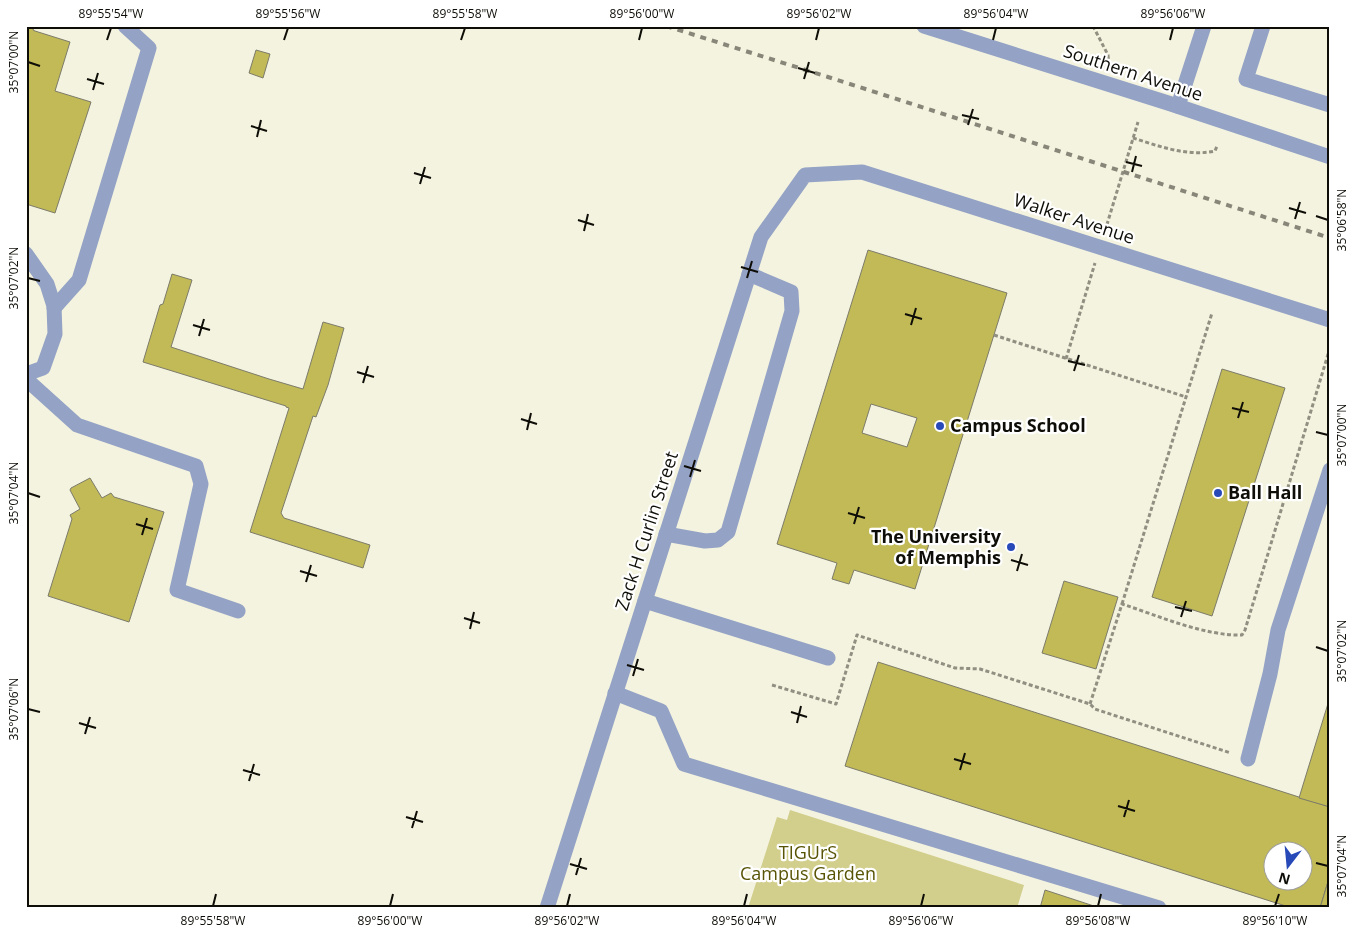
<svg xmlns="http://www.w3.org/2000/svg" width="1356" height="934" viewBox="0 0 1356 934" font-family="'Open Sans',sans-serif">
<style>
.green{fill:#d2ce8c}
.building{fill:#c1ba57;stroke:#7c7b69;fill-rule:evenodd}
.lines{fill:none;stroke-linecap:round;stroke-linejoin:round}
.path{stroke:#908f81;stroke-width:3;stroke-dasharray:4 2.5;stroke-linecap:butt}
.minor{stroke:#93a2c5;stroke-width:15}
.rail{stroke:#878678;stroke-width:4;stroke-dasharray:6 6;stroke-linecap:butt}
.ticks{fill:none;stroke:#0e0d07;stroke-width:2}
.poi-dot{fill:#284ab9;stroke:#fff;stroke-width:2}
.labels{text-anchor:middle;stroke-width:4.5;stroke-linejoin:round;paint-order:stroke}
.street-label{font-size:18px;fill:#0e0d07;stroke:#fff}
.poi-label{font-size:18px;font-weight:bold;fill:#0e0d07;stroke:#fff;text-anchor:start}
.park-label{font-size:18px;fill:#595405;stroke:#fff}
.neatline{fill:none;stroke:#0e0d07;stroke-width:2}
.ticks-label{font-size:12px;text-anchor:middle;fill:#0e0d07}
</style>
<rect width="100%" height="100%" fill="#f4f3df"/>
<polygon class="green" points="790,810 1024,885 1017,908 748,908 777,817 787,820"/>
<g class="building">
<polygon points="26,26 34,26 33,30 35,31 70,42 55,91 91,102 55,213 26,204"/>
<polygon points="256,50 270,54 263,78 249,73"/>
<path d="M868 250 1007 293 915 589 854 570 849 584 832 579 837 563 777 544ZM871 404 917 418 907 447 862 433Z"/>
<polygon points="172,274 192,280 171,347 269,379 303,389 323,322 344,328 328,385 316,417 313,416 281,513 284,518 370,545 363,568 250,532 289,408 286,407 286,406 143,362 160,305 163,304"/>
<polygon points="1222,369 1285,388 1212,616 1152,597"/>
<polygon points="90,478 102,498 111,493 114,497 164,512 129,622 48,596 72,519 70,515 80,509 70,490 71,488"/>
<polygon points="1064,581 1118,597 1096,669 1042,653"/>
<path d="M878 662 1330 807V875L1320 908H1292L845 766ZM1274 852H1304V882H1274Z"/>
<polygon points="1330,697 1330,807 1299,798"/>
<polygon points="1330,875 1330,908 1320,908"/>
<polygon points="1045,890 1100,908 1040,908"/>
</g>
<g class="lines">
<g class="path">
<polyline points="1093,26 1108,55 1109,66"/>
<path d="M1133 138C1158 146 1188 157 1215 151L1217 146"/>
<polyline points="1105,231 1138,122"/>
<polyline points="994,335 1186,397"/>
<polyline points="1066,359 1095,263"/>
<polyline points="1122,604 1212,313"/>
<polyline points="772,685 836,704 857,635 955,668 980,669 1090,704 1095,709 1113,715 1231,753"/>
<path d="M1090 704 1122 604C1159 616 1204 636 1242 635L1245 630 1329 351"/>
</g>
<g class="minor">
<polyline points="924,26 1168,103 1330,157"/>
<polyline points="1263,26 1246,79 1330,105"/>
<polyline points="1178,106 1204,26"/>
<polyline points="26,254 47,284 54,306 55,334 43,368 26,374"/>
<polyline points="54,308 79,280 149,48 125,26"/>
<polyline points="26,379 77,425 196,466 201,484 177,590 238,611"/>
<polyline points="666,534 705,541 718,540 728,532 792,311 791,292 749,274"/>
<polyline points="645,601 828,658"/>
<polyline points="615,693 661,711 684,764 1159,908"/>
<polyline points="1248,759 1270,674 1278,630 1330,470"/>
<polyline points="547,908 761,237 805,175 862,172 1330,320"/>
</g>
<polyline class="rail" points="666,26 828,77 1330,238"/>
</g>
<path class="ticks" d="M107 40 111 28M284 40 288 28M461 40 465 28M639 40 642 28M816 40 819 28M993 40 996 28M1170 40 1173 28M28 62 40 66M798 68 815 73M87 79 104 84M804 79 809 62M93 90 98 73M962 115 979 119M968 125 973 109M251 126 267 131M257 137 261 120M1126 162 1142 166M1132 172 1136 156M414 173 431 178M420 184 425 167M1289 208 1306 213M1316 216 1328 220M1295 219 1300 202M578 220 594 225M584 231 588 214M741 267 758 272M28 278 40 281M747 278 752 261M905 314 922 319M193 325 210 330M911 325 916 308M199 336 204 319M1068 361 1085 365M1074 371 1079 355M357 372 374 377M363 383 368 366M1232 408 1249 412M1238 418 1243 402M521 419 537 424M527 430 531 413M1316 432 1328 435M684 466 701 471M690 477 695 460M28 493 40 497M848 513 865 518M136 524 153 529M854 524 859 507M142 535 147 518M1011 560 1028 565M300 571 317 576M1017 571 1022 554M306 582 311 565M1175 607 1192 611M1181 617 1186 601M464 618 480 623M470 629 474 612M1316 647 1328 651M627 665 644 670M633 676 638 659M28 709 40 712M791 712 807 717M79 723 96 728M797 723 801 706M85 734 90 717M954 759 971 764M243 770 260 775M960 770 965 753M249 781 254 764M1118 806 1135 811M406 817 423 822M1124 817 1129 800M412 828 417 811M1316 863 1328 866M570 864 587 869M576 875 581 858M213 906 216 894M390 906 393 894M567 906 570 894M744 906 747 894M921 906 924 894M1098 906 1101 894M1275 906 1279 894"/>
<g class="poi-dot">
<circle cx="940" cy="426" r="5"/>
<circle cx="1218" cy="493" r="5"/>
<circle cx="1011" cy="547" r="5"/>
</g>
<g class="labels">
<g class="street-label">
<text transform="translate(1133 73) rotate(18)" y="6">Southern Avenue</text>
<text transform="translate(1074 219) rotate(18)" y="6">Walker Avenue</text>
<text transform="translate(647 531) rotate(-72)" y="6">Zack H Curlin Street</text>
</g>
<g class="poi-label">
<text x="950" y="432">Campus School</text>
<text x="1228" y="499">Ball Hall</text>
<text x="1001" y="543" text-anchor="end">The University<tspan x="1001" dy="21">of Memphis</tspan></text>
</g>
<g class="park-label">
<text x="808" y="859">TIGUrS<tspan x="808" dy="21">Campus Garden</tspan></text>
</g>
</g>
<rect width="1356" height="934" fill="none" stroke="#ffffff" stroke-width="55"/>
<g transform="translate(1288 866) rotate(196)"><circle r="24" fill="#ffffff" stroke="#9f9e9c"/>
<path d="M0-4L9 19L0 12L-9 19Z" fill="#284ab9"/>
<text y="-8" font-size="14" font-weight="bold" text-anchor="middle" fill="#0e0d07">N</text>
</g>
<rect x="28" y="28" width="1300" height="878" class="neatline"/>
<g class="ticks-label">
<text x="111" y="18">89°55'54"W</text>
<text x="288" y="18">89°55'56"W</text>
<text x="465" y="18">89°55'58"W</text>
<text x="642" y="18">89°56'00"W</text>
<text x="819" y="18">89°56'02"W</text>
<text x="996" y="18">89°56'04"W</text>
<text x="1173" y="18">89°56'06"W</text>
<text transform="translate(14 62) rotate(-90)" y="4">35°07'00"N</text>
<text transform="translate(1342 220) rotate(-90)" y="4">35°06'58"N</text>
<text transform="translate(14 278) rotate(-90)" y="4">35°07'02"N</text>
<text transform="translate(1342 435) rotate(-90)" y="4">35°07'00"N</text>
<text transform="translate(14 493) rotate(-90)" y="4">35°07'04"N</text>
<text transform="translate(1342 651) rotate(-90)" y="4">35°07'02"N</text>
<text transform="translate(14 709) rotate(-90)" y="4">35°07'06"N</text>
<text transform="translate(1342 866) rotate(-90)" y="4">35°07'04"N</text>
<text x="213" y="925">89°55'58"W</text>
<text x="390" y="925">89°56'00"W</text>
<text x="567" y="925">89°56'02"W</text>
<text x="744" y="925">89°56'04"W</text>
<text x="921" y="925">89°56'06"W</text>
<text x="1098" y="925">89°56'08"W</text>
<text x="1275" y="925">89°56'10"W</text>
</g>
</svg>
